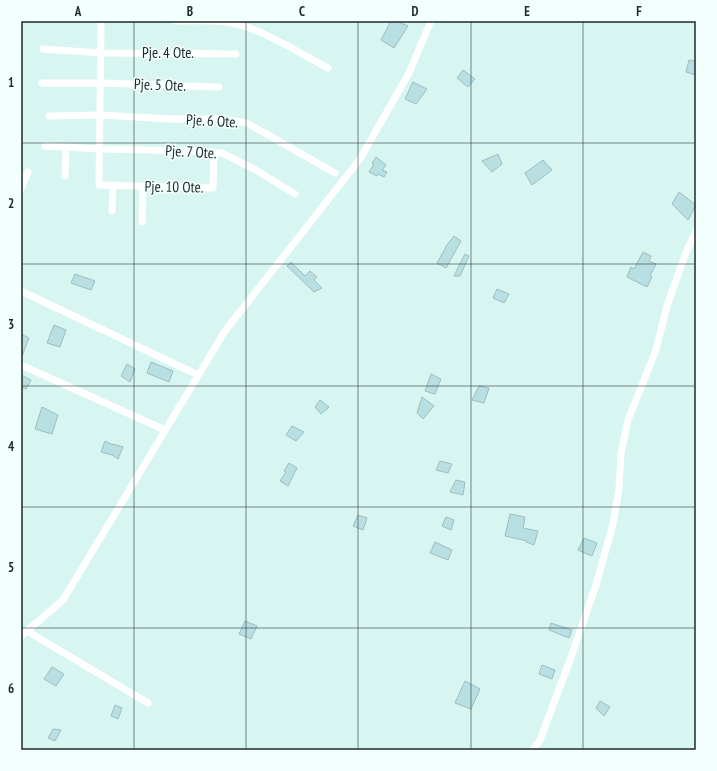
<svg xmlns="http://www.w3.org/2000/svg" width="717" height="771" viewBox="0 0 717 771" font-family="'PT Sans Narrow',sans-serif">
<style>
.building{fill:#b8e0e3;stroke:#9fbcbf}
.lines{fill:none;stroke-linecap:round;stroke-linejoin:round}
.minor{stroke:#fff;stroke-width:7}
.grid{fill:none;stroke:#1f2a28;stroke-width:1;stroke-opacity:0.55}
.labels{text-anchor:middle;stroke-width:3.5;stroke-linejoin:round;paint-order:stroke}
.street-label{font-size:15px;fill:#1f2a28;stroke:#f3fffd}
.neatline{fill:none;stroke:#1f2a28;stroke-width:1.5}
.grid-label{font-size:13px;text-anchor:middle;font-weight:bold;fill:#1f2a28}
</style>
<rect width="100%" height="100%" fill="#d8f6f1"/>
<g class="building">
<polygon points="391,21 396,21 408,26 394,48 381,40"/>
<polygon points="689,60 696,61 696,75 686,72"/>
<polygon points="463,70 475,79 468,87 457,78"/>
<polygon points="413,82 427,89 416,104 405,99"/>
<polygon points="498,154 502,164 492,172 482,161"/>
<polygon points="376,157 386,165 382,170 387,172 384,177 378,174 377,176 369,172 374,164 372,163"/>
<polygon points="543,160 552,170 532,185 525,173"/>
<polygon points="679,192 696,205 688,220 672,204"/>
<polygon points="454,236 461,241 446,268 437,263 446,247 446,246"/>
<polygon points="643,252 651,256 649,261 656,264 650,276 652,277 647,287 627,277 631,267 634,269"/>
<polygon points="465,254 469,256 460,276 454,276"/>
<polygon points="291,262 305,276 310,271 317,277 314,280 322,288 314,292 287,266"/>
<polygon points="75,274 95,281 91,290 71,283"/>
<polygon points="497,289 509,294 504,303 493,298"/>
<polygon points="54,325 66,330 60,347 47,343"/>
<polygon points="21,334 29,338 22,356 21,356"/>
<polygon points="151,362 173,371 169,382 147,373"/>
<polygon points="127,364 135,369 130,382 121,376"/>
<polygon points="431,374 441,379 435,394 425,391"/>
<polygon points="21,375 31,380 26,389 21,387"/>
<polygon points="479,386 489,388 484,403 472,400"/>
<polygon points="422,397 434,406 423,419 417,413"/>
<polygon points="320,400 329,407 321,414 315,407"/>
<polygon points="42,407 58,415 52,434 35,429"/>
<polygon points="292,426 304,432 296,441 286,435"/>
<polygon points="105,441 113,445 113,444 123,447 118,459 112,455 101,452"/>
<polygon points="440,461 452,464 448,473 436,470"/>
<polygon points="289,463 297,468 288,486 280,481 286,472 284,471"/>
<polygon points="456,480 465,482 463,495 450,492"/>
<polygon points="510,514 525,517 523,528 538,531 534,545 526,542 527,541 505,536"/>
<polygon points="358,515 367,518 363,530 353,526"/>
<polygon points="446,517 454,520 451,530 442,526"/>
<polygon points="584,538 597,543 592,556 578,550"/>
<polygon points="435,542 452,550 448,560 430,553"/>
<polygon points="245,621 257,626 251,639 239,634"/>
<polygon points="551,623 572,630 569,638 549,630"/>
<polygon points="542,665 555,670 552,679 539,674"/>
<polygon points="52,667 64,674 56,686 44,679"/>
<polygon points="465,681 480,689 471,709 455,703"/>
<polygon points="600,701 610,707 604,716 596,708"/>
<polygon points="115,705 122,708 118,719 111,716"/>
<polygon points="53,729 61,730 55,741 48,738"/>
</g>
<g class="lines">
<g class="minor">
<polyline points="101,21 99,185 213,188 214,152"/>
<path d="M176 21C195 21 220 19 237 24 267 32 301 54 328 68"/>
<polyline points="43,49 101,53 236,54"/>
<polyline points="42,83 101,83 219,87"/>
<polyline points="49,116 100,115 172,119 223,119 247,123 335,173"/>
<polyline points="45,146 100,149 200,151 222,153 254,169 295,194"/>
<polyline points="65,176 66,147"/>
<polyline points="21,189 28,172"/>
<polyline points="112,211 113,185"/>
<polyline points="142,222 143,186"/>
<polyline points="21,291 198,375"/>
<polyline points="21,365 165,430"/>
<polyline points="27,631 148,703"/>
<polyline points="21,636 63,600 225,331 360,159 409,73 431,21"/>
<polyline points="533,750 540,740 570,660 596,585 613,524 619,489 621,453 628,420 656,350 667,306 685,255 696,231"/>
</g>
</g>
<path class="grid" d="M134 21V750M246 21V750M358 21V750M471 21V750M583 21V750M21 143H696M21 264H696M21 386H696M21 507H696M21 628H696"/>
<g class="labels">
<g class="street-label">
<text x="168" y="58">Pje. 4 Ote.</text>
<text transform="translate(160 85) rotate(2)" y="5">Pje. 5 Ote.</text>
<text transform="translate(212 121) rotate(3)" y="5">Pje. 6 Ote.</text>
<text transform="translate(191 152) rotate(3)" y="5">Pje. 7 Ote.</text>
<text transform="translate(174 187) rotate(1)" y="5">Pje. 10 Ote.</text>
</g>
</g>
<rect width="717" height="771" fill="none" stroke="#f3fffd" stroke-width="44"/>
<rect x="22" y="22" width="673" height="727" class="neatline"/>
<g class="grid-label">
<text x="78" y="16">A</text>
<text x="190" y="16">B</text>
<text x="302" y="16">C</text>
<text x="415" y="16">D</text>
<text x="527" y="16">E</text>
<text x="639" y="16">F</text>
<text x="11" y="87">1</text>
<text x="11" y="208">2</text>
<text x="11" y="329">3</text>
<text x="11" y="451">4</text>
<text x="11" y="572">5</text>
<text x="11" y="693">6</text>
</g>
</svg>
